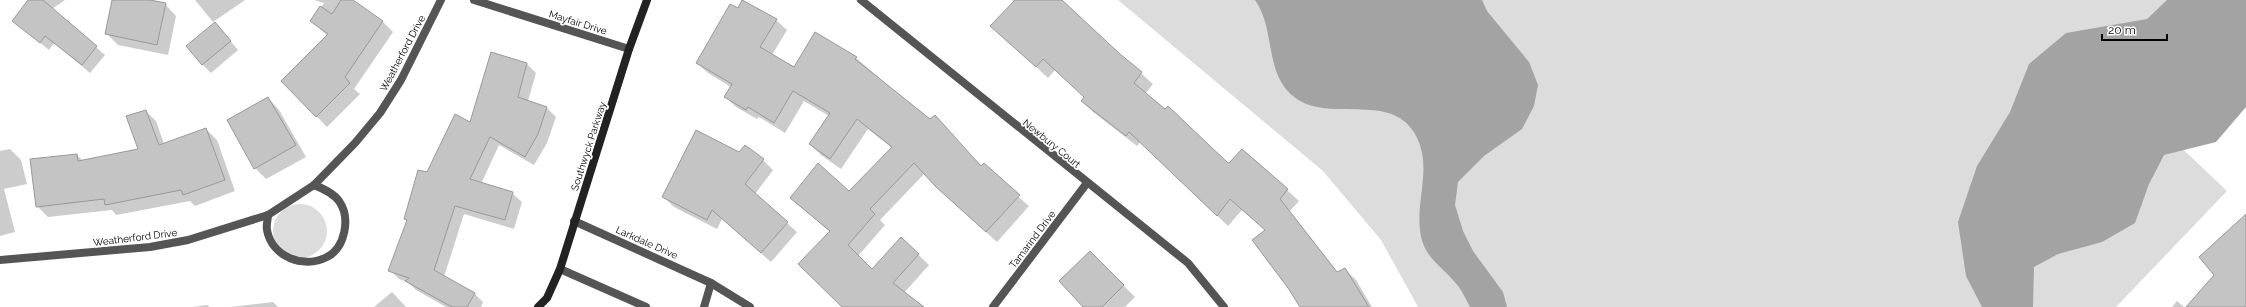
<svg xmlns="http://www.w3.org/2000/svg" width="2246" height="307" viewBox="0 0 2246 307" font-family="Raleway,sans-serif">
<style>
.green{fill:#dcdcdc}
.water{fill:#a3a3a3}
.shadow{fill:#0003}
.building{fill:#c4c4c4;stroke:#999}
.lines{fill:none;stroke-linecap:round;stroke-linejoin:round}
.street{stroke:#555;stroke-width:8}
.secondary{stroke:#222;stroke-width:8}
.labels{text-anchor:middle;stroke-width:3.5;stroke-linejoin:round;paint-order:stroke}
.street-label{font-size:10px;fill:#000;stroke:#fff}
</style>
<rect width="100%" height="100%" fill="#fff"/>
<g class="green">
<polygon points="1118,0 2246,0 2170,137 2227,191 2116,307 1418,307 1381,240 1323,171"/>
<circle cx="300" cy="231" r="27"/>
</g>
<g class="water">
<path d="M1255 0H1482L1487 11 1529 62 1538 85 1534 106 1522 129 1484 156 1458 182 1455 205 1463 231 1473 251 1503 292 1507 307H1470C1466 300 1463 292 1458 286 1443 266 1423 259 1420 230 1416 198 1433 165 1415 134 1390 90 1327 125 1293 96 1264 72 1276 30 1255 0Z"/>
<polygon points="2167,0 2246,0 2246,107 2216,142 2164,155 2149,184 2135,223 2102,242 2058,254 2034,267 2033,307 1982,307 1966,276 1958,222 1977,166 2010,112 2029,64 2066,33 2147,19"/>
</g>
<g class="shadow">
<polygon points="30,0 65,0 52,9 105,55 90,73 54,43 49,50 13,21"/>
<polygon points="113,0 145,0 165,4 176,16 168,55 118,45 106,33"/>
<polygon points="195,0 245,0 213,22"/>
<polygon points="314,0 351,0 382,21 393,32 354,89 360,94 327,127 282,81 328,36 311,21 324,3"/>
<polygon points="743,0 776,20 787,30 772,55 795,68 856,58 1029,206 997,242 946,196 925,173 880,220 885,225 858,256 872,270 901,238 929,265 904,293 922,307 843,307 830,232 791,198 850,192 892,148 868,129 841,169 821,155 810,144 829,116 804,101 785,133 759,117 757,119 736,107 726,97 731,87 708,73 697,63"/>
<polygon points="1012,0 1060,0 1153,84 1145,94 1226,163 1287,190 1299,201 1290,211 1338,273 1345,269 1356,280 1372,307 1301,307 1266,230 1242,210 1228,226 1140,142 1137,146 1093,112 1082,101 1085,97 1055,70 1048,78 992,26 1014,2"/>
<polygon points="215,23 238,50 211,73 202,64"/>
<polygon points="491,54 527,64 536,73 528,101 547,108 556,117 547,143 534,165 499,145 481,184 512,193 522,202 514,229 464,214 444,277 474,293 483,302 481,307 446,307 416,290 409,283 399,279 390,270 407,221 405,218 428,174 471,123"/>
<polygon points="268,98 279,110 306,157 266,179 255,168"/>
<polygon points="145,111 156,121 164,144 206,129 217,140 235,191 195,206 190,201 116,215 112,210 48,217 37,206 77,155 83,161 140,150"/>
<polygon points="10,149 21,160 27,184 4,189 15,232 0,236 0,151"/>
<polygon points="740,153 763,160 773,170 755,194 797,232 771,262 722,219 717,229 674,207 664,197"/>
<polygon points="1090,252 1135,297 1125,307 1085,307"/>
<polygon points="392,292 406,307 374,307"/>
<polygon points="2177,301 2184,307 2172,307"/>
<polygon points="273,302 278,307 231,307"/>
<polygon points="207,305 210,307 192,307"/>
</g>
<g class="building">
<polygon points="28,0 43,0 97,46 82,65 45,36 40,43 12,21"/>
<polygon points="112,0 150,0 166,3 157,45 105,34"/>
<polygon points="341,0 353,0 383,21 345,77 350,83 316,117 281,81 328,34 310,21 320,6 332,14"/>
<polygon points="742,0 777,19 760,47 794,67 815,32 857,57 855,59 930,119 935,115 981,166 984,163 1020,195 986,232 935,186 914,163 870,209 875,214 848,245 872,269 901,237 919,254 893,283 924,307 842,307 798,264 830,231 790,198 818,163 849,191 892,147 857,119 830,159 809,144 830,113 793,91 774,123 748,107 746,110 724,97 732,84 696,63 730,4 738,8"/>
<polygon points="1015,0 1062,0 1120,54 1142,72 1134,83 1165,109 1168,106 1227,162 1229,163 1242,149 1288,189 1280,199 1337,272 1345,268 1369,307 1300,307 1288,288 1252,240 1265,230 1230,199 1217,216 1129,132 1126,136 1081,101 1084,97 1043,59 1036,67 990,26"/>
<polygon points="215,22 231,41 202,65 186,46"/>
<polygon points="491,52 527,63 518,97 547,107 538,134 525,157 490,137 470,179 513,192 505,220 455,206 434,270 475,293 467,307 452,307 405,281 409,278 388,271 407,220 404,219 418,170 427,172 455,114 470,122"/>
<polygon points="268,97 296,145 254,169 227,120"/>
<polygon points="146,110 159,145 206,128 225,180 183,195 181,190 105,205 104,199 36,207 30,159 77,154 78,161 138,149 126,116"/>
<polygon points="696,130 739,152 745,145 764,159 745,184 788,222 761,253 712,210 707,220 662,197"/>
<polygon points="2246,214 2246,307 2186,307 2214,275 2199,257"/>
<polygon points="1090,251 1124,285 1102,307 1083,307 1059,281"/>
</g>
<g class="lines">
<g class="street">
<polyline points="474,0 629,49"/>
<polyline points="861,0 1188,263 1224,307"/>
<path d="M268 215C268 219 266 225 267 230 272 257 303 269 327 257 345 248 351 218 339 201 333 193 324 189 314 185"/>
<polyline points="574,221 711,283 750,307"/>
<polyline points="0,260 150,247 188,240 268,215 314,185 355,143 380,113 401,80 441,0"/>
<polyline points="560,269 646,307"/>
<polyline points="704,307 711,283"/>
<polyline points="993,307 1087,183"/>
</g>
<polyline class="secondary" points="538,307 547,298 560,269 629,49 647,0"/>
</g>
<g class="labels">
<g class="street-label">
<text transform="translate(578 22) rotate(17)" y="4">Mayfair Drive</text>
<text transform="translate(402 53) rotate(-62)" y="4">Weatherford Drive</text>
<text transform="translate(1052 143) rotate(39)" y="4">Newbury Court</text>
<text transform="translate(588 146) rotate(-72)" y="4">Southwyck Parkway</text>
<text transform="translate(135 237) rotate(-7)" y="4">Weatherford Drive</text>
<text transform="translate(1032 239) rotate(-53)" y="4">Tamarind Drive</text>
<text transform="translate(647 242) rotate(24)" y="4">Larkdale Drive</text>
</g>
</g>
<path d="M2102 34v6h65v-6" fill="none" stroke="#000000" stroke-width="2"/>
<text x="2108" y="34" font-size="12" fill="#000000" stroke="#ffffff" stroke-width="3" paint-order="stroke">20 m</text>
</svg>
